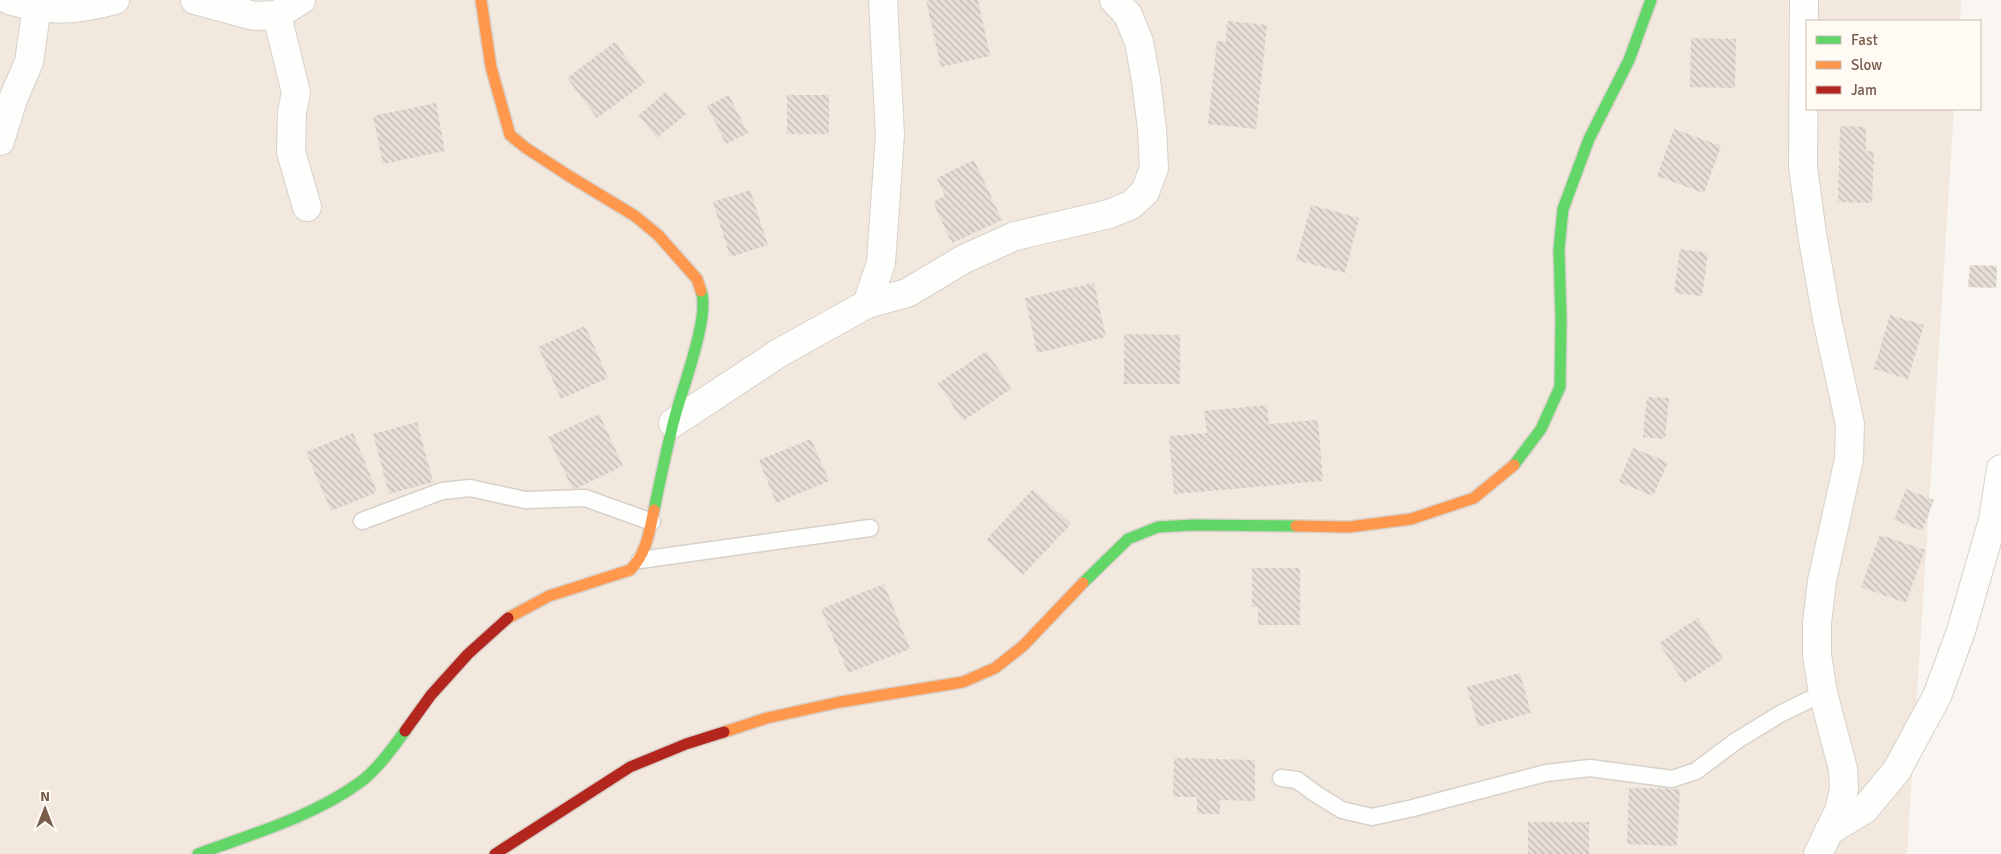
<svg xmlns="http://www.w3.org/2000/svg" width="2001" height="854" viewBox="0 0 2001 854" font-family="Signika,sans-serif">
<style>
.residential{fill:#f2e8de}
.building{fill:url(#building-back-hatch)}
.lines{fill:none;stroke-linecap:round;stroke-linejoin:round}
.lane-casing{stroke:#d7d1cb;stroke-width:19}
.street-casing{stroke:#d7d1cb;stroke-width:30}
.fast-casing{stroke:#d9d2cb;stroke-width:14}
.slow-casing{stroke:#d9d2cb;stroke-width:14}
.jam-casing{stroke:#d9d2cb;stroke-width:14}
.lane{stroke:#fefefd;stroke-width:16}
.street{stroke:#fefefd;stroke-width:28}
.fast{stroke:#63d668;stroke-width:11}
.slow{stroke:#ff974d;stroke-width:11}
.jam{stroke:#b3261e;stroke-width:11}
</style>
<defs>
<pattern id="building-back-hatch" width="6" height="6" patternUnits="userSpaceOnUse" patternTransform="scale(1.25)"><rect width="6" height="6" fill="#e6ded7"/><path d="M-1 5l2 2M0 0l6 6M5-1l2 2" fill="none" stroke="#bfb7b1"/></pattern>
</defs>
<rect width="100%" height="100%" fill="#f9f5f0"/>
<polygon class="residential" points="0,0 1961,0 1960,21 1807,21 1807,109 1954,109 1907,854 0,854"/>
<g class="building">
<polygon points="926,0 978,0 990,56 941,67"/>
<polygon points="1227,21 1267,25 1256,129 1208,124 1217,41 1226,42"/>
<polygon points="1691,38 1736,39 1735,88 1690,87"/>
<polygon points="615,42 645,83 597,118 567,78"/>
<polygon points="666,91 686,114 657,138 638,116"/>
<polygon points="729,95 748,133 726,144 707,106"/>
<rect x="787" y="95" width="42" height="39"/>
<polygon points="436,103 445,151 383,164 373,116"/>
<polygon points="1840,126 1866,127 1866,151 1874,152 1872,203 1838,202"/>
<polygon points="1674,129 1721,146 1704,193 1657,176"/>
<polygon points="974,160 1002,220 952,243 933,202 945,196 937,178"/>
<polygon points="750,190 768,245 730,257 713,202"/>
<polygon points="1311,205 1359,218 1345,273 1296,260"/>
<polygon points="1680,249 1708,253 1702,296 1674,293"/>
<polygon points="1970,265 1997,266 1996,288 1968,287"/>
<polygon points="1094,283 1106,337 1037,353 1025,298"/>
<polygon points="1890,315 1924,325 1908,379 1874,369"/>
<polygon points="585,326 608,378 561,399 538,347"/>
<polygon points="1124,334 1180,335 1180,384 1124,384"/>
<polygon points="987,351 1011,389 963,421 938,383"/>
<polygon points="1647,397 1669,398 1665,439 1643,437"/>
<polygon points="1267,405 1269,424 1318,420 1323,481 1174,494 1169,436 1207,433 1204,411"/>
<polygon points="599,414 623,466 573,490 548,437"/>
<polygon points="417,422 433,482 389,494 373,434"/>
<polygon points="353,433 377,492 331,511 306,452"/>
<polygon points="811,439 829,481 776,503 759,460"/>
<polygon points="1633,448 1668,462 1653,496 1619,482"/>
<polygon points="1033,489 1071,524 1023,575 986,540"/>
<polygon points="1906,489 1934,500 1922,531 1894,520"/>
<polygon points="1880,535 1925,550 1906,603 1861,587"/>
<polygon points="1252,568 1300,568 1300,625 1258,625 1258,607 1252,607"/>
<polygon points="884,584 910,649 848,673 821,609"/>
<polygon points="1698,618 1723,659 1684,683 1659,643"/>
<polygon points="1520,673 1531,713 1478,727 1467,687"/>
<polygon points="1174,758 1255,760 1255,801 1220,800 1220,814 1197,814 1197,797 1173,797"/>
<polygon points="1629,788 1680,789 1677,846 1627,844"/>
<rect x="1528" y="822" width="61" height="32"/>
</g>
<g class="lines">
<g class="lane-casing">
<g id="lane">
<polyline points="362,521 442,491 470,488 525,500 585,498 652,522"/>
<polyline points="640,560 870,528"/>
<polyline points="1281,778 1297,780 1316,794 1342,810 1372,817 1413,808 1546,773 1590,768 1672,779 1696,771 1736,741 1780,714 1823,693"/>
</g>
</g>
<g class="street-casing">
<g id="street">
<path d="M9 0C51 12 74 11 115 0"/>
<polyline points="195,0 254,16 277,15 301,0"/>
<polyline points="1804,0 1803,166 1812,234 1827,319 1850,424 1849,459 1822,581 1817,623 1817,655 1823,693 1843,769 1844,789 1839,811 1818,854"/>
<polyline points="277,15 296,93 292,112 291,152 307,207"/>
<polyline points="0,141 13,99 29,62 37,6"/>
<polyline points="867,304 881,263 890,135 883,0"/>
<polyline points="673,423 779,353 867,304 907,293 964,259 1015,236 1109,214 1131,205 1145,192 1154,168 1152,129 1146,80 1139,42 1128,15 1114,0"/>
<polyline points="1829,831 1865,809 1897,770 1937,696 1961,631 1993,520 2001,469"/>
</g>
</g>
<g class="fast-casing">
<g id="fast">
<polyline points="1514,465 1541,429 1560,387 1561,320 1559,249 1563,209 1589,139 1629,60 1651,0"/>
<path d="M654 510C660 481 666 452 673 424 680 394 711 316 701 291"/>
<polyline points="1083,583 1128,539 1158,527 1193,525 1296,526"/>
<path d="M198 854C252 834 312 817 359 783 377 770 392 749 405 731"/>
</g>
</g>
<g class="slow-casing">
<g id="slow">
<polyline points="481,0 491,67 510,135 526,148 569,176 635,216 658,235 697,279 701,291"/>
<polyline points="1296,526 1349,527 1411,519 1474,498 1514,465"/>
<path d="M508 618 549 596 630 570C647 553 649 532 654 510"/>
<polyline points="724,732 767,718 840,702 963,682 995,668 1023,646 1083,583"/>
</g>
</g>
<g class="jam-casing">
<g id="jam">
<polyline points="405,731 431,695 468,654 508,618"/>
<polyline points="495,854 630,767 686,744 724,732"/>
</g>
</g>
<use href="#lane" class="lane"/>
<use href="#street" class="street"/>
<use href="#fast" class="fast"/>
<use href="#slow" class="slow"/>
<use href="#jam" class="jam"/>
</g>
<rect x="1806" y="20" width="175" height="90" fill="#fffaf3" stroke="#cabbb1"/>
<rect x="1816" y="36" width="25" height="8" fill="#63d668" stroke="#cabbb1"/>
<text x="1851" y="45" font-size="15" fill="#7a5c4d">Fast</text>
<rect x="1816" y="61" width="25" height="8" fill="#ff974d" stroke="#cabbb1"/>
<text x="1851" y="70" font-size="15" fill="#7a5c4d">Slow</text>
<rect x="1816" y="86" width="25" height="8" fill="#b3261e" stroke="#cabbb1"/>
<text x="1851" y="95" font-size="15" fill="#7a5c4d">Jam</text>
<g transform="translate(45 809)" stroke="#fffaf3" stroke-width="4" paint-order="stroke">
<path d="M0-4L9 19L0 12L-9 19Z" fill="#7a5c4d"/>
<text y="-8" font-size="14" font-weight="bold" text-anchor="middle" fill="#7a5c4d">N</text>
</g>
</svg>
